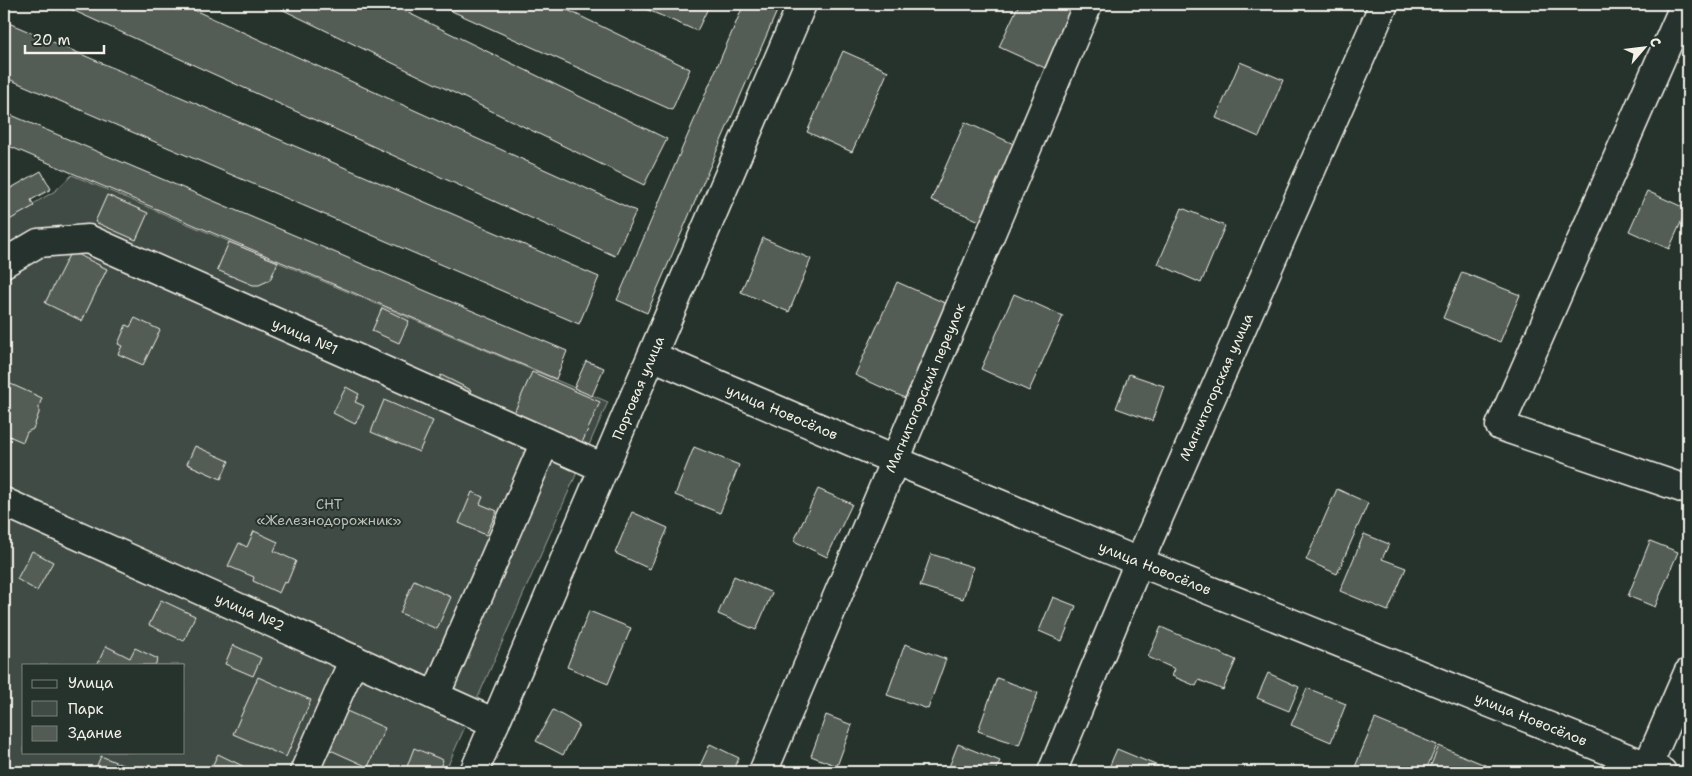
<svg xmlns="http://www.w3.org/2000/svg" width="1692" height="776" viewBox="0 0 1692 776" font-family="'Shantell Sans',sans-serif">
<style>
.green{fill:#414b45;stroke:#9a9e96;fill-rule:evenodd}
.building{fill:#525c55;stroke:#f4f1e8}
.lines{fill:none;stroke-linecap:round;stroke-linejoin:round}
.minor-casing{stroke:#f4f1e8;stroke-width:31}
.minor{stroke:#26332d;stroke-width:28}
.labels{text-anchor:middle;stroke-width:4;stroke-linejoin:round;paint-order:stroke}
.street-label{font-size:14px;fill:#f4f1e8;stroke:#26332d}
.park-label{font-size:14px;fill:#bebfb7;stroke:#26332d}
</style>
<rect width="100%" height="100%" fill="#26332d"/>
<filter id="ink" filterUnits="userSpaceOnUse"><feTurbulence type="fractalNoise" baseFrequency=".02" numOctaves="2"/><feDisplacementMap in="SourceGraphic" scale="10" xChannelSelector="R" yChannelSelector="G"/><feConvolveMatrix kernelMatrix="1 2 1 2 8 2 1 2 1" color-interpolation-filters="sRGB"/></filter>
<g filter="url(#ink)">
<path class="green" d="M72 175 608 402 445 772H4V221L55 191ZM24 665H184V752H24Z"/>
<g class="building">
<polygon points="59,4 181,4 636,211 615,256"/>
<polygon points="271,4 390,4 667,139 644,185"/>
<polygon points="436,4 555,4 690,69 672,110"/>
<polygon points="634,4 710,4 697,31"/>
<polygon points="744,4 780,4 647,313 617,300"/>
<polygon points="1019,4 1073,4 1045,68 999,47"/>
<polygon points="4,21 599,277 579,324 4,77"/>
<polygon points="843,51 888,71 852,152 807,132"/>
<polygon points="1240,62 1283,80 1259,137 1216,118"/>
<polygon points="4,112 567,351 556,379 4,144"/>
<polygon points="965,122 1016,145 982,222 931,200"/>
<polygon points="41,171 51,189 31,200 34,206 4,223 4,192"/>
<polygon points="1647,191 1687,209 1669,249 1629,231"/>
<polygon points="107,195 148,213 136,240 95,222"/>
<polygon points="1182,208 1225,226 1201,283 1158,264"/>
<polygon points="763,238 811,259 789,312 741,292"/>
<polygon points="229,242 278,262 270,280 259,285 253,285 217,270"/>
<polygon points="71,251 107,269 82,321 45,303"/>
<polygon points="1462,272 1520,295 1500,342 1443,318"/>
<polygon points="897,282 947,304 905,398 855,375"/>
<polygon points="1014,294 1063,316 1029,391 981,369"/>
<polygon points="382,308 409,321 399,343 372,331"/>
<polygon points="135,318 160,330 143,365 118,354 122,346 118,344 126,325 130,327"/>
<polygon points="586,361 604,368 592,396 574,388"/>
<polygon points="532,372 600,402 578,452 510,422"/>
<polygon points="1129,374 1164,386 1152,421 1116,408"/>
<polygon points="441,375 471,390 465,402 435,388"/>
<polygon points="4,381 42,398 39,406 39,413 33,429 27,432 23,442 4,434"/>
<polygon points="346,387 359,394 355,402 364,406 355,424 333,413"/>
<polygon points="384,400 433,421 419,452 371,432"/>
<polygon points="195,446 229,461 221,479 187,464"/>
<polygon points="694,447 739,465 720,513 675,495"/>
<polygon points="818,489 852,504 827,557 794,541"/>
<polygon points="1337,489 1368,503 1337,574 1306,560"/>
<polygon points="472,492 483,497 480,504 497,511 486,535 459,523"/>
<polygon points="632,512 668,528 650,569 615,553"/>
<polygon points="254,531 278,542 274,551 296,561 287,583 284,582 279,593 253,581 254,577 228,566 239,543 247,547"/>
<polygon points="1364,534 1389,544 1382,559 1406,568 1388,611 1340,591"/>
<polygon points="1650,541 1678,552 1655,607 1628,596"/>
<polygon points="32,551 53,562 37,591 17,579"/>
<polygon points="931,554 973,567 963,599 920,586"/>
<polygon points="734,576 772,593 756,630 718,614"/>
<polygon points="414,580 451,597 437,629 400,613"/>
<polygon points="1053,597 1076,606 1062,641 1039,631"/>
<polygon points="161,600 195,616 184,641 149,625"/>
<polygon points="589,611 631,628 608,684 567,667"/>
<polygon points="1161,627 1236,660 1223,690 1199,680 1196,686 1172,676 1175,669 1148,657"/>
<polygon points="905,644 946,659 928,709 887,695"/>
<polygon points="233,645 261,658 253,676 225,664"/>
<polygon points="106,646 130,658 135,648 158,659 155,665 97,665"/>
<polygon points="1268,673 1299,687 1289,711 1257,698"/>
<polygon points="258,677 311,700 286,757 233,734"/>
<polygon points="997,678 1038,693 1019,745 978,731"/>
<polygon points="1307,688 1346,704 1331,742 1291,725"/>
<polygon points="342,709 385,728 368,767 326,748"/>
<polygon points="553,710 579,725 563,755 536,741"/>
<polygon points="826,715 852,725 837,766 811,756"/>
<polygon points="1375,719 1437,745 1425,772 1368,772 1355,767"/>
<polygon points="710,744 739,758 732,772 697,772"/>
<polygon points="958,744 1000,761 995,772 947,772"/>
<polygon points="1439,746 1502,772 1428,772"/>
<polygon points="414,748 443,760 438,772 394,772 396,768 405,772"/>
<polygon points="1117,749 1158,766 1156,772 1107,772"/>
<polygon points="218,754 255,772 209,772"/>
<polygon points="101,756 132,769 130,772 94,772"/>
</g>
<g class="lines">
<g class="minor-casing">
<g id="minor">
<polyline points="1685,4 1500,426 1688,490"/>
<polyline points="4,263 38,243 88,239 604,468"/>
<polyline points="652,356 894,460 1139,562 1662,772"/>
<polyline points="4,502 495,723"/>
<polyline points="435,696 545,442"/>
<polyline points="304,772 354,659"/>
<polyline points="474,772 802,4"/>
<polyline points="763,772 1088,4"/>
<polyline points="1052,772 1139,562 1384,4"/>
<polyline points="1645,772 1688,673"/>
</g>
</g>
<use href="#minor" class="minor"/>
</g>
</g>
<g class="labels">
<g class="street-label">
<text transform="translate(305 336) rotate(24)" y="5">улица №1</text>
<text transform="translate(1216 387) rotate(-66)" y="5">Магнитогорская улица</text>
<text transform="translate(638 388) rotate(-67)" y="5">Портовая улица</text>
<text transform="translate(925 388) rotate(-67)" y="5">Магнитогорский переулок</text>
<text transform="translate(782 412) rotate(23)" y="5">улица Новосёлов</text>
<text transform="translate(1155 568) rotate(22)" y="5">улица Новосёлов</text>
<text transform="translate(250 612) rotate(24)" y="5">улица №2</text>
<text transform="translate(1531 719) rotate(22)" y="5">улица Новосёлов</text>
</g>
<g class="park-label">
<text x="329" y="509">СНТ<tspan x="329" dy="16">«Железнодорожник»</tspan></text>
</g>
</g>
<rect width="1692" height="776" fill="none" stroke="#26332d" stroke-width="20"/>
<rect x="10" y="10" width="1672" height="756" fill="none" stroke="#f4f1e8" stroke-width="2" filter="url(#ink)"/>
<rect x="22" y="664" width="162" height="90" fill="#26332d" stroke="#787f78"/>
<rect x="32" y="680" width="25" height="8" fill="#26332d" stroke="#787f78"/>
<text x="68" y="688" font-size="15" fill="#f4f1e8">Улица</text>
<rect x="32" y="701" width="25" height="15" fill="#414b45" stroke="#787f78"/>
<text x="68" y="714" font-size="15" fill="#f4f1e8">Парк</text>
<rect x="32" y="726" width="25" height="15" fill="#525c55" stroke="#787f78"/>
<text x="68" y="738" font-size="15" fill="#f4f1e8">Здание</text>
<g transform="translate(1644 48) rotate(62)" stroke="#26332d" stroke-width="4" paint-order="stroke">
<path d="M0-4L9 19L0 12L-9 19Z" fill="#f4f1e8"/>
<text y="-8" font-size="14" font-weight="bold" text-anchor="middle" fill="#f4f1e8">С</text>
</g>
<path d="M25 45v8h79v-8" fill="none" stroke="#f4f1e8" stroke-width="2.5"/>
<text x="32" y="45" font-size="15" fill="#f4f1e8" stroke="#26332d" stroke-width="4" paint-order="stroke">20 m</text>
</svg>
